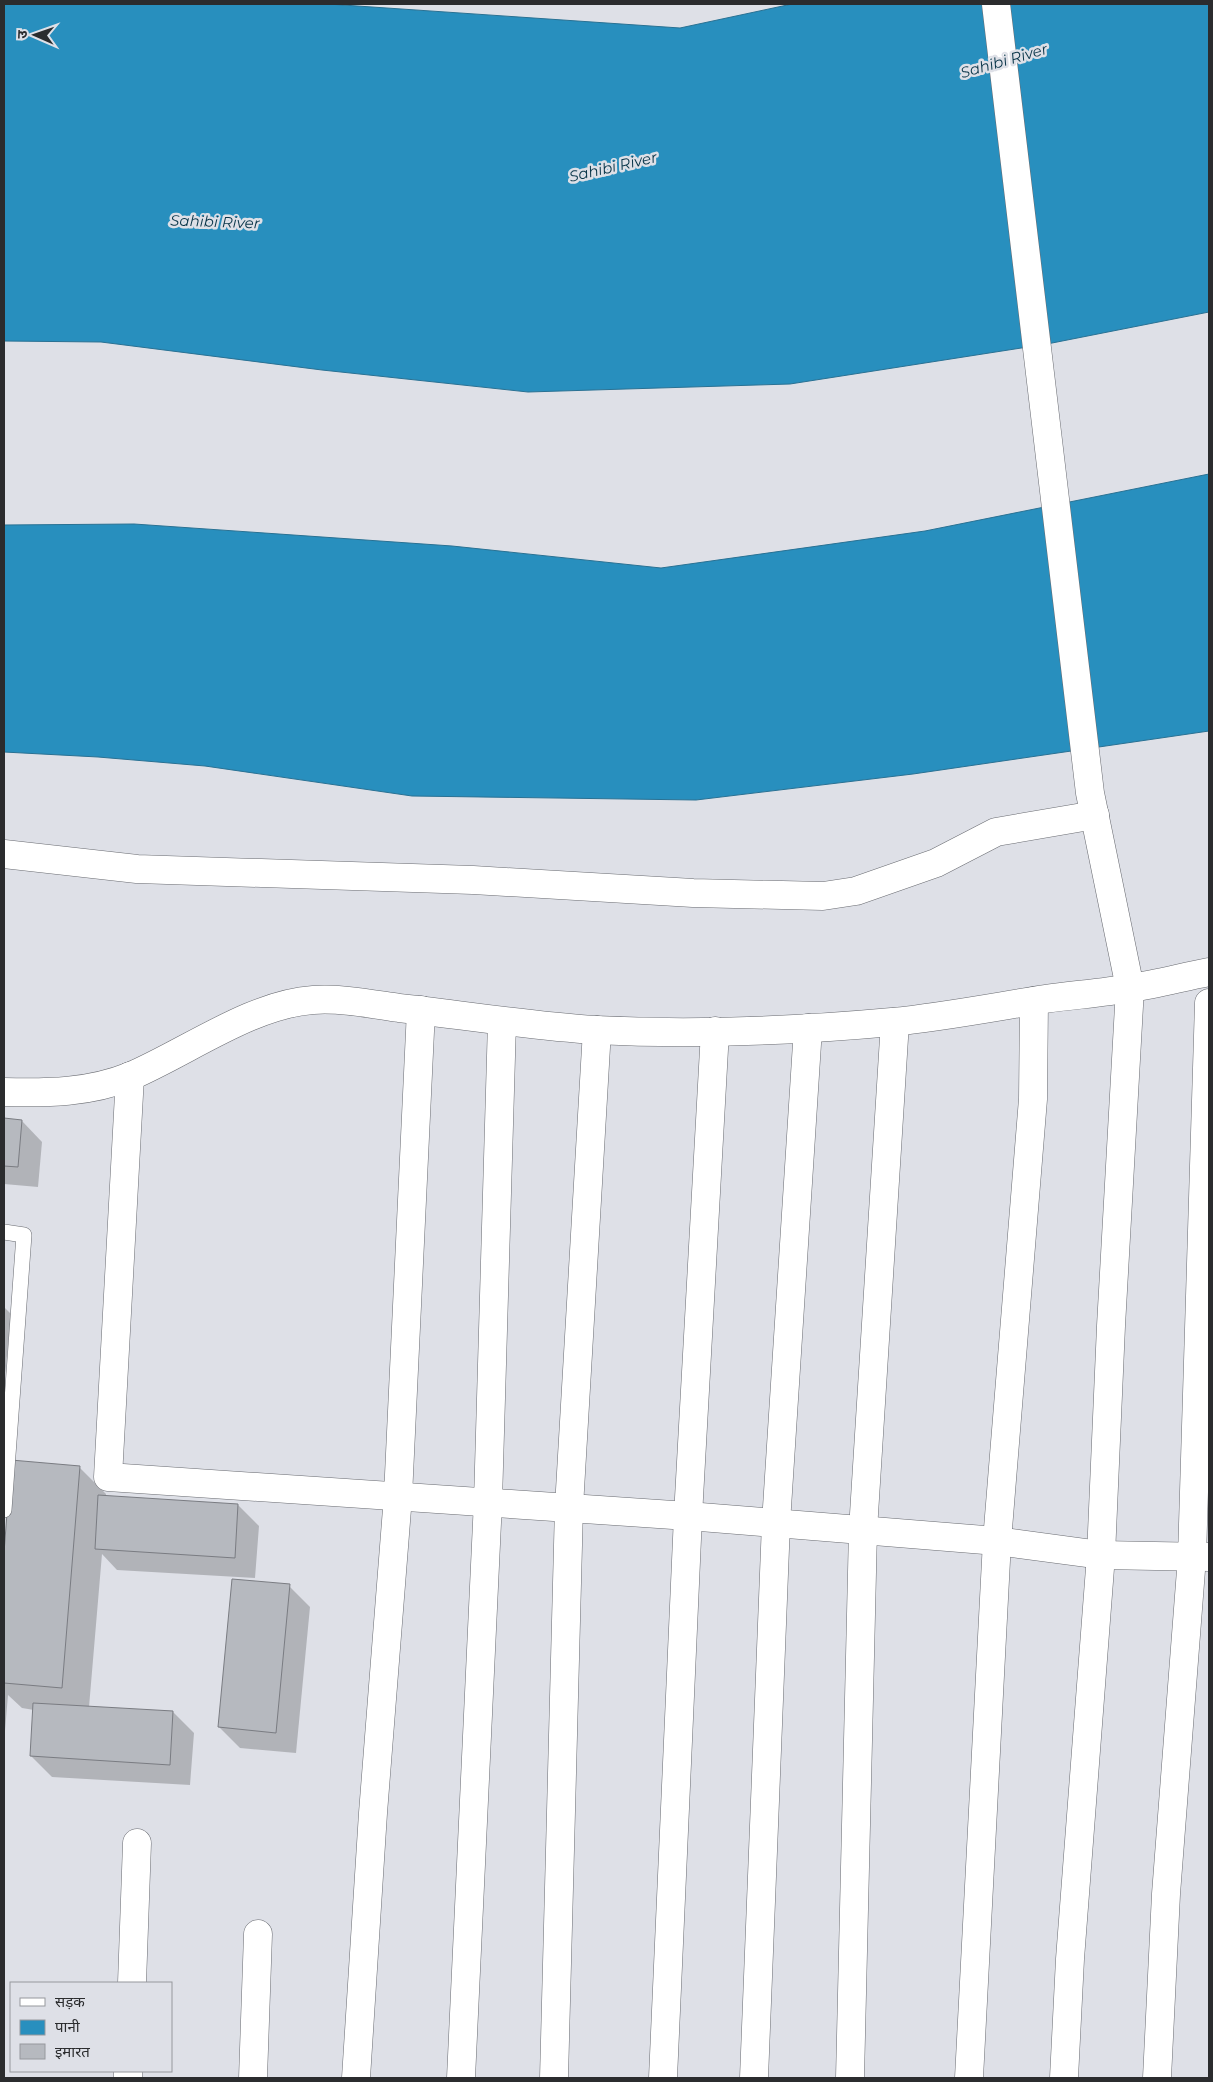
<svg xmlns="http://www.w3.org/2000/svg" width="1213" height="2082" viewBox="0 0 1213 2082" font-family="Montserrat,'Noto Sans Devanagari',sans-serif">
<style>
.water{fill:#288fbe;stroke:#297193}
.shadow{fill:#0003}
.building{fill:#b6b9bf;stroke:#7a7c82}
.lines{fill:none;stroke-linecap:round;stroke-linejoin:round}
.service-casing{stroke:#696b71;stroke-width:16}
.minor-casing{stroke:#696b71;stroke-width:29}
.tertiary-casing{stroke:#696b71;stroke-width:29}
.service{stroke:#fff;stroke-width:15}
.minor{stroke:#fff;stroke-width:28}
.tertiary{stroke:#fff;stroke-width:28}
.labels{text-anchor:middle;stroke-width:5;stroke-linejoin:round;paint-order:stroke}
.water-label{font-size:15px;font-style:italic;fill:#093549;stroke:#dee0e7}
</style>
<rect width="100%" height="100%" fill="#dee0e7"/>
<g class="water">
<polygon points="4,4 328,4 680,28 792,4 1209,4 1209,312 1047,344 790,384 528,392 322,370 101,342 4,341"/>
<polygon points="1209,474 1209,731 913,774 696,800 412,796 205,766 98,757 4,752 4,525 134,524 452,546 661,568 925,531"/>
</g>
<g class="shadow">
<polygon points="4,1119 22,1121 42,1142 38,1187 4,1184"/>
<polygon points="4,1307 11,1314 4,1387"/>
<polygon points="13,1461 79,1467 106,1494 106,1497 238,1505 259,1526 255,1578 117,1570 102,1554 89,1707 173,1712 194,1733 190,1785 52,1777 31,1756 34,1710 22,1708 8,1695 4,1743 4,1568"/>
<polygon points="289,1586 310,1607 296,1753 240,1748 219,1727"/>
</g>
<g class="building">
<polygon points="4,1118 22,1120 18,1167 4,1166"/>
<polygon points="11,1460 80,1466 62,1688 4,1683 4,1553"/>
<polygon points="98,1495 238,1504 235,1558 95,1549"/>
<polygon points="232,1579 290,1584 276,1733 218,1727"/>
<polygon points="33,1703 173,1711 170,1765 30,1756"/>
</g>
<g class="lines">
<g class="service-casing">
<polyline id="service" points="4,1232 24,1235 4,1510"/>
</g>
<g class="minor-casing">
<g id="minor">
<polyline points="130,1076 108,1477 688,1516 997,1541 1101,1555 1209,1557"/>
<polyline points="132,1983 137,1843"/>
<polyline points="128,2078 128,2071"/>
<polyline points="253,2078 258,1934"/>
<polyline points="356,2078 373,1813 398,1496 421,1010"/>
<polyline points="461,2078 488,1501 502,1022"/>
<polyline points="554,2078 569,1507 597,1030"/>
<polyline points="663,2078 688,1516 715,1031"/>
<polyline points="754,2078 776,1523 808,1028"/>
<polyline points="850,2078 863,1530 895,1022"/>
<polyline points="969,2078 997,1541 1033,1099 1034,1001"/>
<polyline points="1064,2078 1070,1959 1101,1555 1111,1326 1130,988"/>
<polyline points="1157,2078 1166,1894 1192,1557 1209,1003"/>
</g>
</g>
<g class="tertiary-casing">
<g id="tertiary">
<polyline points="996,4 1090,793 1130,988"/>
<polyline points="4,854 137,869 473,880 693,893 823,896 856,891 936,863 996,832 1095,815"/>
<path d="M4 1092C48 1093 89 1093 131 1076 187 1052 252 1004 313 1000 341 998 371 1004 399 1008 465 1015 529 1026 595 1030 694 1035 794 1031 892 1022 943 1017 994 1007 1045 999 1073 995 1102 993 1131 988 1157 984 1183 977 1209 972"/>
</g>
</g>
<use href="#service" class="service"/>
<use href="#minor" class="minor"/>
<use href="#tertiary" class="tertiary"/>
</g>
<g class="labels">
<g class="water-label">
<text transform="translate(1004 61) rotate(-16)" y="5">Sahibi River</text>
<text transform="translate(613 167) rotate(-13)" y="5">Sahibi River</text>
<text transform="translate(215 222) rotate(2)" y="5">Sahibi River</text>
</g>
</g>
<rect width="1213" height="2082" fill="none" stroke="#2b2c2e" stroke-width="10"/>
<rect x="10" y="1982" width="162" height="90" fill="#dee0e7" stroke="#96989d"/>
<rect x="20" y="1998" width="25" height="8" fill="#ffffff" stroke="#96989d"/>
<text x="55" y="2007" font-size="15" fill="#2b2c2e">सड़क</text>
<rect x="20" y="2020" width="25" height="15" fill="#288fbe" stroke="#96989d"/>
<text x="55" y="2032" font-size="15" fill="#2b2c2e">पानी</text>
<rect x="20" y="2044" width="25" height="15" fill="#b6b9bf" stroke="#96989d"/>
<text x="55" y="2057" font-size="15" fill="#2b2c2e">इमारत</text>
<g transform="translate(35 35) rotate(272)" stroke="#dee0e7" stroke-width="4" paint-order="stroke">
<path d="M0-4L9 19L0 12L-9 19Z" fill="#2b2c2e"/>
<text y="-8" font-size="14" font-weight="bold" text-anchor="middle" fill="#2b2c2e">उ</text>
</g>
</svg>
